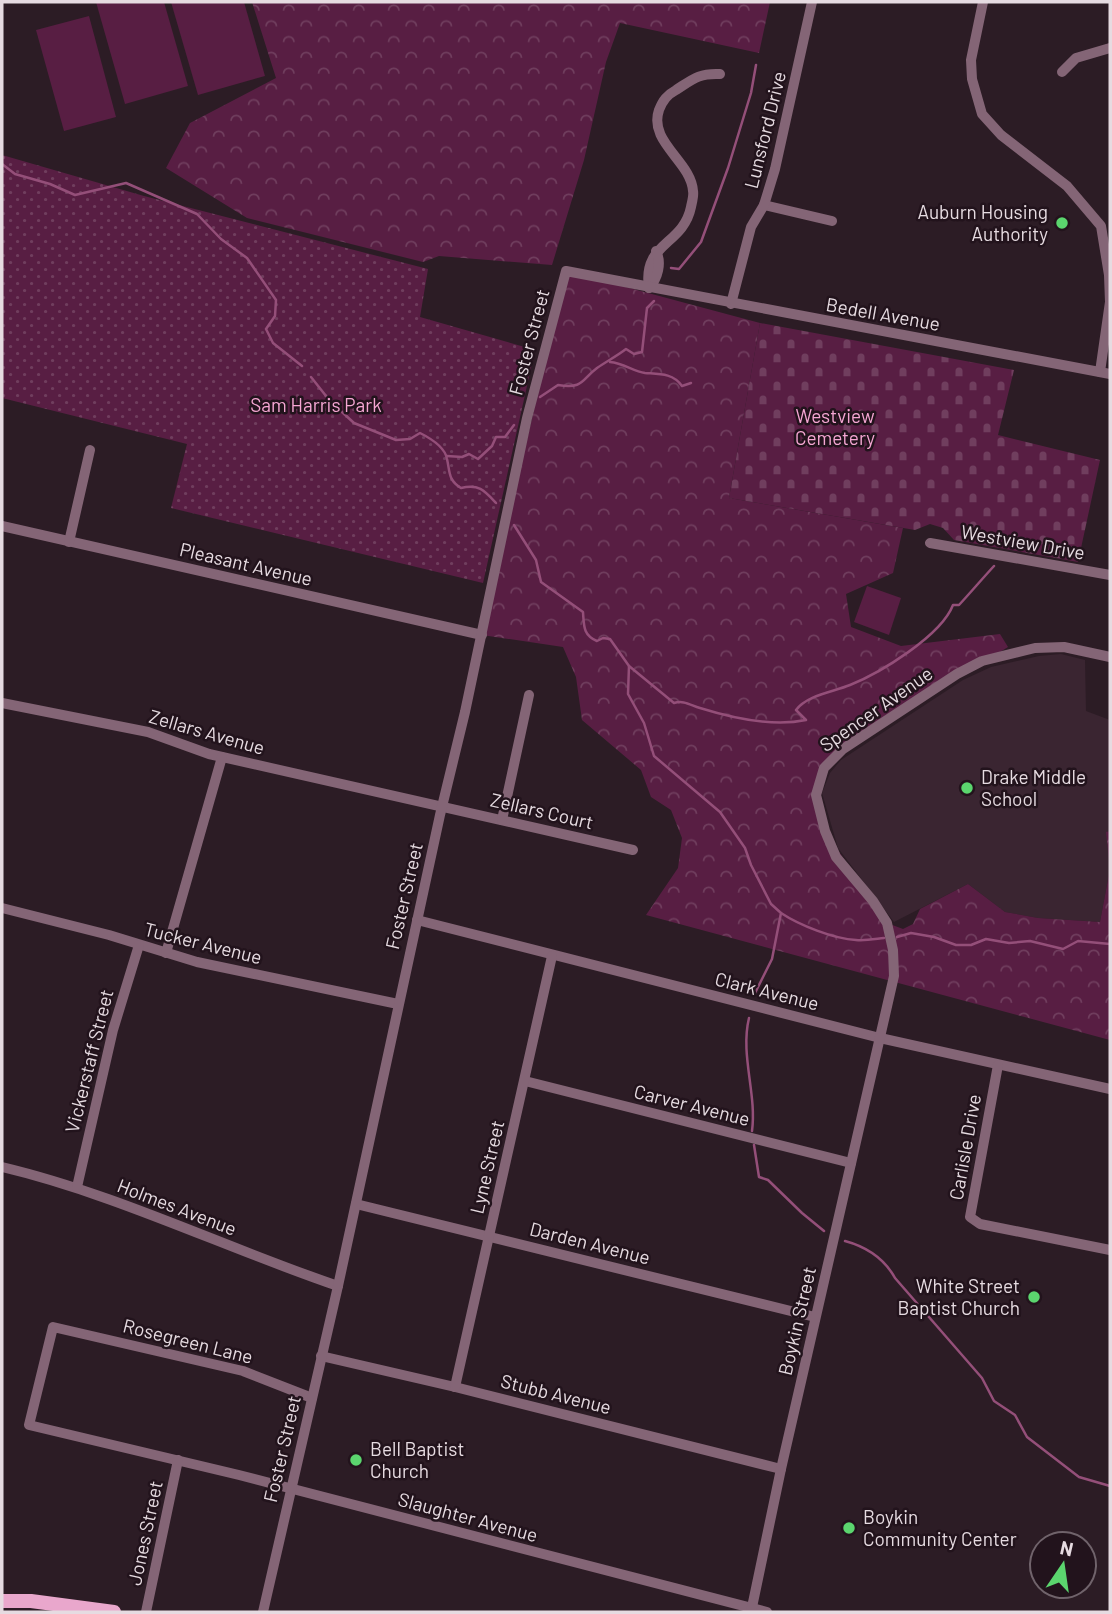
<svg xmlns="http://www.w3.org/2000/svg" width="1112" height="1614" viewBox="0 0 1112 1614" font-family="Barlow,sans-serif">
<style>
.built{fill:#3a2531}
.green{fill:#581e43}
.forest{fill:url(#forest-crowns)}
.cemetery{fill:url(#cemetery-stones)}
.park{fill:url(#park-dots)}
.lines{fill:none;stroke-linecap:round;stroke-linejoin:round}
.stream{stroke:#944f79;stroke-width:2.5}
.minor{stroke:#846576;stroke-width:10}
.major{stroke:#e9a7cc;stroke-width:14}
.poi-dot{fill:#5bd56e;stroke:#22131c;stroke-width:2.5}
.labels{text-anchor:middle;stroke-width:5;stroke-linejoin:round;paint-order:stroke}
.street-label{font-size:19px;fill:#e6dbe1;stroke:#22131c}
.poi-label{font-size:19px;fill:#e6dbe1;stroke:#22131c;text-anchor:start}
.park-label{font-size:19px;fill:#f5a6d3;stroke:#22131c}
</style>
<defs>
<pattern id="forest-crowns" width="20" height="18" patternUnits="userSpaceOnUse" patternTransform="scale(1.75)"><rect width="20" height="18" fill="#581e43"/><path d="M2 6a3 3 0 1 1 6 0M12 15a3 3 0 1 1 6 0" fill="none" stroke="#703e5e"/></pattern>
<pattern id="cemetery-stones" width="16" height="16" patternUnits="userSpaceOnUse" patternTransform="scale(1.75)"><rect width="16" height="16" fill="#581e43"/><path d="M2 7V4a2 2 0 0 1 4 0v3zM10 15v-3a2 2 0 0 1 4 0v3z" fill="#703e5e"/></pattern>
<pattern id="park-dots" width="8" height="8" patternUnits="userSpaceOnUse" patternTransform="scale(1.75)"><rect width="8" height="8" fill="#581e43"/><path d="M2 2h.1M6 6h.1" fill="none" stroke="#703e5e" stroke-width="1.8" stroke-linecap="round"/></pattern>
</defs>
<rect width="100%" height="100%" fill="#2c1c25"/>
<polygon class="built" points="1061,654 1085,660 1086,711 1110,720 1110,831 1107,832 1110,869 1100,922 1038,918 1005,912 968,884 894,922 838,848 822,793 830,773 841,760 963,680 991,667 1039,656"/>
<g class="green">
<polygon points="96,2 164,2 188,86 125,104"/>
<polygon points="171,2 244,2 265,76 198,95"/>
<polygon points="89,16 116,117 64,131 36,30"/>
<polygon points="867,586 901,598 889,635 854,622"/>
</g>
<g class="forest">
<polygon points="252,2 770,2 759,53 620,23 606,62 584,160 552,265 439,256 423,262 247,218 166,168 190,123 276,78"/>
<polygon points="566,271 760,323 729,498 903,528 893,573 846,594 851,627 901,646 1000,634 1008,647 843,749 817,785 825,831 887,923 903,929 913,924 920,909 968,884 1005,912 1038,918 1100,922 1110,869 1106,832 1110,831 1110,1040 646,915 678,868 682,838 671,810 651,797 641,770 582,720 576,677 563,647 482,635"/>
</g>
<polygon class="cemetery" points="760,323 1014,370 998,435 1100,460 1078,562 954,540 943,528 930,524 915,530 729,498"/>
<polygon class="park" points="2,155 144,196 428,269 420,317 535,350 483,583 171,508 187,444 2,398"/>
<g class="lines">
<g class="stream">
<polyline points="2,164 15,174 50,184 75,195 126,183 197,214 221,239 247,258 276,300 275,316 266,329 273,343 302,366"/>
<polyline points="671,268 679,269 701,242 728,168 751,93 756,65"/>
<path d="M610 362C623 363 633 371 645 373 659 374 673 373 682 386L691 383"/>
<path d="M311 377 330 401 354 423 396 440 410 439 420 433C430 438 445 447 447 459 450 472 448 480 461 488 479 484 484 490 496 503"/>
<path d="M540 397 558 385C584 389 581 380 597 368 607 361 617 356 626 349L634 354 642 352 647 308 654 301"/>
<polyline points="447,456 462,457 469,454 478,459 492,446 496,437 505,437 514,425"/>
<path d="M514 525 536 560 541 582 583 612C584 626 583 635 597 641L603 638 610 639 629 666 674 703C684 700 690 705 700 708 732 718 773 727 806 720L796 710C807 695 833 692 850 685 880 673 941 636 953 605H959C971 592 982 579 994 566"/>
<polyline points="629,666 628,694 644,723 654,756 720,812 745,848 751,865 771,904 781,913 772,959 754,995"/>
<path d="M781 913C799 925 834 939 856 940 865 941 875 939 884 938"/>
<polyline points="897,937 911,933 934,937 956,945 971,945 986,939 1009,943 1030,941 1063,949 1078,941 1110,944"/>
<path d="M749 1018C740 1055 757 1094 752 1131"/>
<polyline points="754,1145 759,1177 768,1180 802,1213 824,1231"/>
<path d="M845 1241C867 1247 884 1258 895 1278L982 1378 994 1401 1015 1415 1027 1437 1079 1477 1110 1486"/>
</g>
<g class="minor">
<polyline points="983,2 971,60 972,79 982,114 1001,135 1067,186 1101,226 1109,275 1110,302 1100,372"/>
<polyline points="1062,72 1076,58 1110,48"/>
<polyline points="764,205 832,221"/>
<path d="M649 288C642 242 683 246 691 207 692 202 694 195 693 191 691 161 648 142 659 110 663 100 667 95 676 90 693 79 699 73 720 74"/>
<path d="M649 288C658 278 662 263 656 251"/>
<polyline points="731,304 751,227 764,205 775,169 812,2"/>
<polyline points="2,526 482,635"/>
<polyline points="69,542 90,450"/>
<polyline points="930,543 1110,575"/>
<polyline points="2,703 148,732 209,754 633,850"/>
<polyline points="502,820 529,695"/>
<polyline points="2,908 109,935 197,962 398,1004"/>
<polyline points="417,920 880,1038 1110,1089"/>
<polyline points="166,953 222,757"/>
<polyline points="998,1065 970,1217 980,1224 1110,1250"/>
<polyline points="525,1081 851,1163"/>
<path d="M2 1167C116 1194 226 1248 338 1286"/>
<polyline points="77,1187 113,1030 139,945"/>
<polyline points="356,1204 815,1317"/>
<polyline points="321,1356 455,1387 781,1469"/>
<polyline points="455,1387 552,956"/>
<polyline points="312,1398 243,1371 53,1327 29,1425 239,1475 767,1612"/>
<polyline points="146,1612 178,1460"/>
<polyline points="263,1612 338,1286 440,815 465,712 527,418 566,271 1110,374"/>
<polyline points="751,1612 781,1469 894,976 893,950 887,923 873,901 836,857 825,831 816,795 824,768 843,749 957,674 982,661 1035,648 1064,647 1110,657"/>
</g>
<polyline class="major" points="2,1601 31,1601 114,1612"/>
</g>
<g class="poi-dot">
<circle cx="1062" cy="223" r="7"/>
<circle cx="967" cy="788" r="7"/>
<circle cx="1034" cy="1297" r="7"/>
<circle cx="356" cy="1460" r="7"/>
<circle cx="849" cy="1528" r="7"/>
</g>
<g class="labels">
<g class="street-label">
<text transform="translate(765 130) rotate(-76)" y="7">Lunsford Drive</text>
<text transform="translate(883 314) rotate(10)" y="7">Bedell Avenue</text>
<text transform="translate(529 342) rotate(-75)" y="7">Foster Street</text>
<text transform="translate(1023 542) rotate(10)" y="7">Westview Drive</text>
<text transform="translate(246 564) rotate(13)" y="7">Pleasant Avenue</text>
<text transform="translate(876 709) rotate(-35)" y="7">Spencer Avenue</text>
<text transform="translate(207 732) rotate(16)" y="7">Zellars Avenue</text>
<text transform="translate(542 811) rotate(13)" y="7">Zellars Court</text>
<text transform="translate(404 896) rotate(-77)" y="7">Foster Street</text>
<text transform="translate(203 943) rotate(14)" y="7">Tucker Avenue</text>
<text transform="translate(767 991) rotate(14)" y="7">Clark Avenue</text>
<text transform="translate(89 1061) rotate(-76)" y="7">Vickerstaff Street</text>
<text transform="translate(692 1105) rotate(14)" y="7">Carver Avenue</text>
<text transform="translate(965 1147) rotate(-80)" y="7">Carlisle Drive</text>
<text transform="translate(487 1167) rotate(-77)" y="7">Lyne Street</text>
<text transform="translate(177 1207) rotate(21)" y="7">Holmes Avenue</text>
<text transform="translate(590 1243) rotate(14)" y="7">Darden Avenue</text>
<text transform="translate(797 1321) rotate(-77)" y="7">Boykin Street</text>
<text transform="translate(188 1341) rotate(14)" y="7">Rosegreen Lane</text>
<text transform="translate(556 1394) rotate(14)" y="7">Stubb Avenue</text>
<text transform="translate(282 1449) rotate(-77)" y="7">Foster Street</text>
<text transform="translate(468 1517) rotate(15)" y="7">Slaughter Avenue</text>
<text transform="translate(145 1533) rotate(-78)" y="7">Jones Street</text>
</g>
<g class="poi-label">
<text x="1048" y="219" text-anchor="end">Auburn Housing<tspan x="1048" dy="22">Authority</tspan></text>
<text x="981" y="784">Drake Middle<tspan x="981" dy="22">School</tspan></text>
<text x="1020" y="1293" text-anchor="end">White Street<tspan x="1020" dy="22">Baptist Church</tspan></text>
<text x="370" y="1456">Bell Baptist<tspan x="370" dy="22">Church</tspan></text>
<text x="863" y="1524">Boykin<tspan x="863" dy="22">Community Center</tspan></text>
</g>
<g class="park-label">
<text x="316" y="412">Sam Harris Park</text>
<text x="835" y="423">Westview<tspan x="835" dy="22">Cemetery</tspan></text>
</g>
</g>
<rect width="1112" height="1614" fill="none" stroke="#e6dbe1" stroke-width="7"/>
<g transform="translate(1063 1565) rotate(13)"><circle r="33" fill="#22131c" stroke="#70636b" stroke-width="2"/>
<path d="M0-5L12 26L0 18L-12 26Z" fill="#5bd56e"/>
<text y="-10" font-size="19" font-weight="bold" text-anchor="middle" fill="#e6dbe1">N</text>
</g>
</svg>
